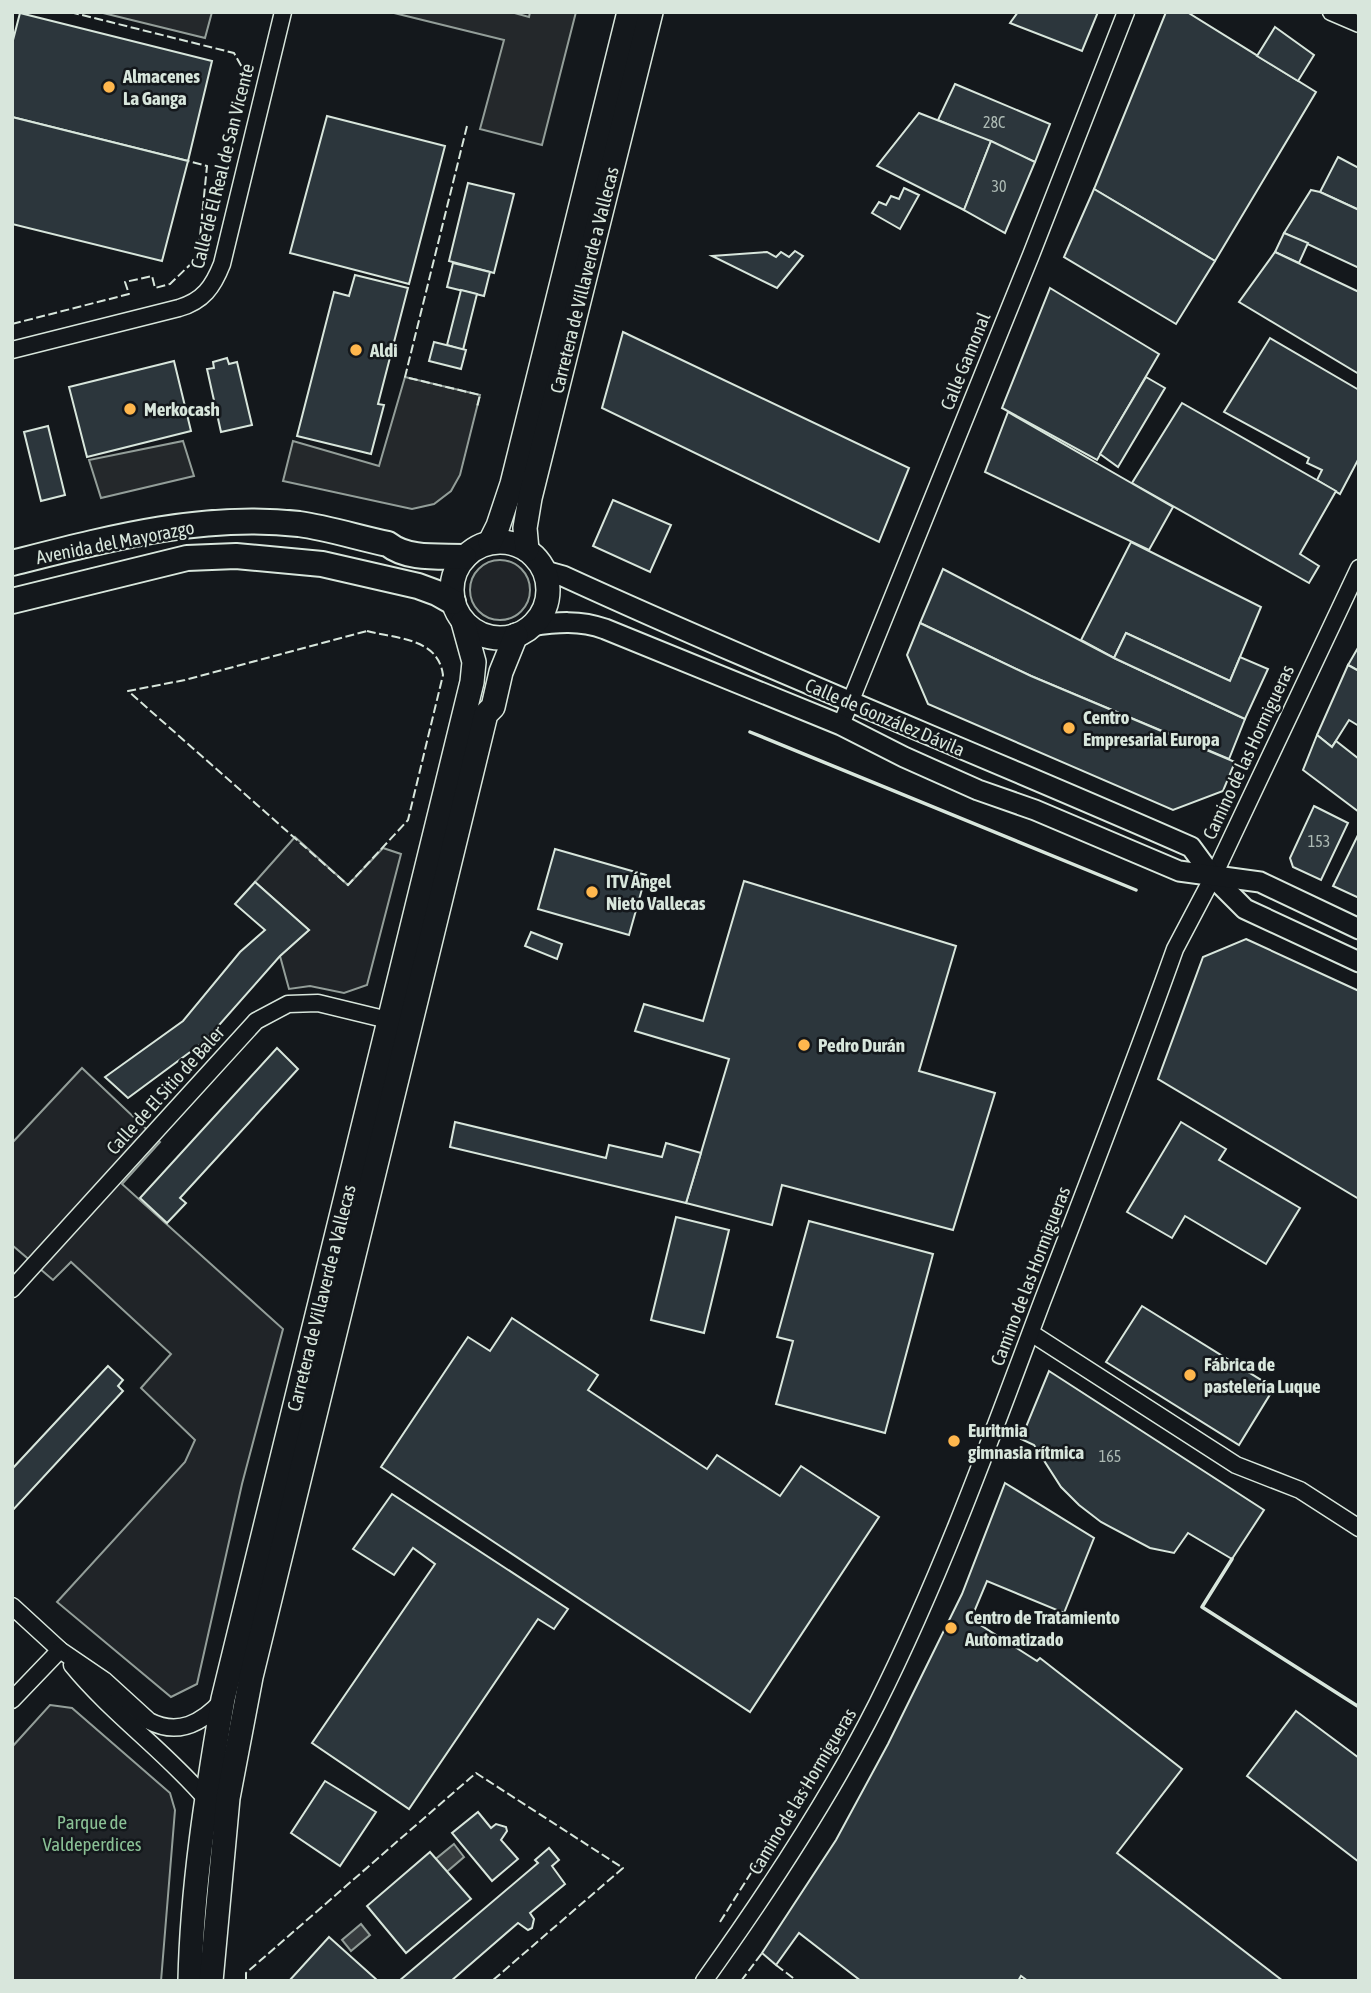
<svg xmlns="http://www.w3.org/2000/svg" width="1371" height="1993" viewBox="0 0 1371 1993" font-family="'Asap Condensed',sans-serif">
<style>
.green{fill:#202428;stroke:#939e99;stroke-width:2}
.parking{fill:#24282b;stroke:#939e99;stroke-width:2}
.water{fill:#363b3e;stroke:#939e99;stroke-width:2}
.building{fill:#2c363c;stroke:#d8e6dc;stroke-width:2}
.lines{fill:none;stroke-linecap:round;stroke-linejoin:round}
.minor-casing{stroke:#d8e6dc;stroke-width:19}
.tertiary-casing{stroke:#d8e6dc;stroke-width:23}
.secondary-casing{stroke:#d8e6dc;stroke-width:26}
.primary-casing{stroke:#d8e6dc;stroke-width:28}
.minor{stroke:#14181c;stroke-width:16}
.tertiary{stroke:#14181c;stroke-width:19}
.secondary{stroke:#14181c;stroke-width:23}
.primary{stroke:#14181c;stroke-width:24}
.fence{stroke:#d8e6dc;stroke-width:2;stroke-dasharray:9 3.5;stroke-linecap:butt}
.wall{stroke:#d8e6dc;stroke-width:3.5}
.poi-dot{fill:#ffb74d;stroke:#14181c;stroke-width:2.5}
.labels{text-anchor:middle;stroke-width:5;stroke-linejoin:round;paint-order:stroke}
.number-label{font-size:16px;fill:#adbab4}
.poi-label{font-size:19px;font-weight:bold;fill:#d8e6dc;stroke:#14181c;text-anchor:start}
.street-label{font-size:19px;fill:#d8e6dc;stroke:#14181c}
.park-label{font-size:19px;fill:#8ac095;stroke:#14181c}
</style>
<rect width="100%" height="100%" fill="#14181c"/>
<g class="green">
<circle cx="500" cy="590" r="30"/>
<polygon points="295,837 348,885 383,848 401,854 367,985 344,993 310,986 289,989 280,956 309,930 255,882"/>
<polygon points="82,1068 160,1142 122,1184 283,1329 242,1484 197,1684 171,1697 57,1602 185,1462 195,1440 141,1388 171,1354 71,1262 53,1280 12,1245 12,1143"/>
<polygon points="50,1705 72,1708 170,1793 175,1810 161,1981 12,1981 12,1747"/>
</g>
<g class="parking">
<polygon points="99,12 212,12 205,38"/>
<polygon points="390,12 511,12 529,17 530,12 576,12 542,145 480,129 504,40"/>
<polygon points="405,377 480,395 460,475 451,491 434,504 412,509 283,481 293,441 379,466"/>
<polygon points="183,441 194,476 101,498 89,460"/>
</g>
<g class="water">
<polygon points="454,1844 464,1857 443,1875 432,1862"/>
<polygon points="361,1924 370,1935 351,1951 342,1940"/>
</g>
<g class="building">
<polygon points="1018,12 1098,12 1082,51 1010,23"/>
<polygon points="1166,12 1187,12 1316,92 1215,261 1094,189"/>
<polygon points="20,13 212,61 188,161 12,117 12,44"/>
<polygon points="1275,27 1314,55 1298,81 1257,56"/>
<polygon points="955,84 1050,124 1035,162 938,120"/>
<polygon points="919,113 991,141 964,210 877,166"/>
<polygon points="327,116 445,146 409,284 290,253"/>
<polygon points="12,117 188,161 162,261 12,224"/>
<polygon points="991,141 1035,162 1005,233 964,210"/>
<polygon points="1338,157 1359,168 1359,210 1320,192"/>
<polygon points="468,183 514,194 494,273 449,261"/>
<polygon points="904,188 919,195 900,229 872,213 879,202 886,205 891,196 899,199"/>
<polygon points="1094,189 1215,261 1176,324 1064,257"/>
<polygon points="1311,190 1320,192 1359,210 1359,268 1284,233"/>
<polygon points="1284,233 1308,243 1299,263 1275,252"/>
<polygon points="795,251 803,256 777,288 712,256 767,252 776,257 781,252 789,257"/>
<polygon points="1275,252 1359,292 1359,374 1239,302"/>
<polygon points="453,263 490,272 484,296 447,287"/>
<polygon points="355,275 408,288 378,404 384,405 371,454 297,436 334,292 349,296"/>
<polygon points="1050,288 1159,354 1097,460 1002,408"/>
<polygon points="461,290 477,294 463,350 447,345"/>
<polygon points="623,332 909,468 879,542 602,408"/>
<polygon points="1270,338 1359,390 1359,458 1340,494 1317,480 1322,470 1307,463 1309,458 1224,412"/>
<polygon points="434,342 466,350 461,369 429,361"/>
<polygon points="227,358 229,364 237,362 252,425 221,432 207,369 214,368 213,362"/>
<polygon points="174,361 191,431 87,457 69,387"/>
<polygon points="1146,377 1165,388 1118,467 1100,454"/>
<polygon points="1182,403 1336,491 1300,554 1319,566 1309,583 1132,483"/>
<polygon points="1008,412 1173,507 1149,550 985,472"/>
<polygon points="48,426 65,495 41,501 24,432"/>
<polygon points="613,500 671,525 650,572 593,546"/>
<polygon points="1131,542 1261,607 1230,681 1126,633 1114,658 1081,640"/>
<polygon points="943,569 1114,658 1245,719 1229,759 1031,676 920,623"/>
<polygon points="920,623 1031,676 1235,762 1223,791 1173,810 928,704 907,655"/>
<polygon points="1126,633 1230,681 1240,657 1268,669 1245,719 1114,658"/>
<polygon points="1359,646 1359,671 1348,665"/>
<polygon points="1348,665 1359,671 1359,726 1349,720 1332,747 1317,735"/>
<polygon points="1317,735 1332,747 1336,741 1359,759 1359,812 1303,770"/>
<polygon points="1314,806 1348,823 1321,880 1293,867 1290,858"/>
<polygon points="1359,833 1359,898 1333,886"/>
<polygon points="555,849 646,875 629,935 538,909"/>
<polygon points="744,881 956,946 919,1071 995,1093 953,1230 782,1185 772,1225 686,1203 729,1059 635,1031 644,1004 703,1021"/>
<polygon points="255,882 309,930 280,956 205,1041 128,1098 105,1077 183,1021 240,952 265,930 235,904"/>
<polygon points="531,932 562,944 557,959 525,946"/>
<polygon points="1246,939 1359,991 1359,1199 1158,1079 1203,957"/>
<polygon points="277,1048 298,1069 180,1198 186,1203 167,1223 140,1198"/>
<polygon points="455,1122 606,1158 609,1145 662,1157 666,1143 701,1153 686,1203 450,1147"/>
<polygon points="1181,1122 1226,1149 1219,1160 1300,1208 1266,1264 1185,1216 1172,1238 1127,1212"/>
<polygon points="676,1217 729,1230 704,1333 651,1320"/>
<polygon points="809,1221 933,1254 885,1433 776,1404 793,1341 777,1337"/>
<polygon points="1142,1306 1274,1388 1239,1445 1106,1362"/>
<polygon points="512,1318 598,1375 588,1390 707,1469 717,1455 780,1496 801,1466 879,1517 750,1712 381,1467 468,1337 490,1351"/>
<polygon points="108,1366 123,1380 118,1386 123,1391 12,1511 12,1469"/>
<polygon points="1049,1371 1264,1510 1232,1559 1188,1533 1174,1553 1150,1548 1101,1522 1079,1505 1061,1487 1034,1445 1021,1439"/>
<polygon points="1005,1483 1094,1538 1064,1613 987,1581 971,1619 1037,1661 1040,1658 1182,1769 1117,1853 1283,1981 1028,1981 1021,1976 1018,1981 861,1981 799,1933 776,1965 762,1953 836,1840 888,1744 962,1594"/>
<polygon points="392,1494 568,1609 554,1629 538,1619 409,1809 312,1743 435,1564 413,1548 394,1575 353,1549"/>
<polygon points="1296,1711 1359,1758 1359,1862 1247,1776"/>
<polygon points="325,1781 376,1812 340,1866 291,1833"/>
<polygon points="478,1812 491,1828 496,1824 506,1827 507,1831 501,1840 518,1859 492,1881 452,1833"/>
<polygon points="549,1848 559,1860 552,1866 565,1884 530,1913 534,1919 532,1928 528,1930 518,1923 451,1981 399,1981 538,1863 535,1860"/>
<polygon points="430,1852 471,1899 406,1953 367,1906"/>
<polygon points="329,1937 377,1980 376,1981 289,1981"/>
</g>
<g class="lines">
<g class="minor-casing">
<g id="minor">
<polyline points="1331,12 1359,24"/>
<path d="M12 350 179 308C203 301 213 287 222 264L283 12"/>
<polyline points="841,725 1031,255 1126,12"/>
<polyline points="12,1289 256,1021 288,1004 318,1003 388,1020"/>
<polyline points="1031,1333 1236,1465 1300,1490 1359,1528"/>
<path d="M12 1606 60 1650 104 1680 149 1721C178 1736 202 1723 222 1701"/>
<path d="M72 1665C112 1714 165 1751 206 1799"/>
<polyline points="12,1700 60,1650"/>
<path d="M704 1981C767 1893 828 1801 877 1704 942 1574 991 1438 1042 1302 1087 1185 1133 1067 1175 949L1213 877 1359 568"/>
</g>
</g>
<g class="tertiary-casing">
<g id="tertiary">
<path d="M545 571 563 576C770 671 982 755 1191 847L1213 877 1245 909 1359 962"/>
<path d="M531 626C557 622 580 620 605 629L841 725 904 757 978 790 1035 810 1179 871 1260 882 1359 929"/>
</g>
</g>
<g class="secondary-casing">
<g id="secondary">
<circle cx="500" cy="590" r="48"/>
<polyline points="490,542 498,526 512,484 629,12"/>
<polyline points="527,550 525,528 530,498 651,12"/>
<path d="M190 1981C192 1887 207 1792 223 1699L472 682 474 662 463 622"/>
<polyline points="211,1981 228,1798 251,1677 486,714 493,707 501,672 516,635"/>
</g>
</g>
<g class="primary-casing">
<g id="primary">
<path d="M12 563C106 539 201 513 299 524 328 528 359 538 388 544 408 560 440 556 464 557"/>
<polyline points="12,601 187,558 236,556 322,564 418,586 437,593 453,602"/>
</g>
</g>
<use href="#minor" class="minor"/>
<use href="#tertiary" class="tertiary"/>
<use href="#secondary" class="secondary"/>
<use href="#primary" class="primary"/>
<g class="fence">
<polyline points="70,12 234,53 243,69"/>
<polyline points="467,126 405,377 480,395 477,407"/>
<polyline points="12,324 129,294 125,282 152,276 155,288 170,284 198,257 207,166 188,161"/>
<path d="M367 631C398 639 438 638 443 675L408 820 348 885 128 691 185 680Z"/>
<polyline points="720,1922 778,1830 850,1709"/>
<polyline points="776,1965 797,1981"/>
<polyline points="246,1981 246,1973 476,1773 623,1868 492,1981"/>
<polyline points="741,1981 762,1953"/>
</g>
<g class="wall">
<polyline points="750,732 1136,890"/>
<polyline points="1232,1559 1202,1607 1359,1707"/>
</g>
</g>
<g class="poi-dot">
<circle cx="109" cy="87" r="7"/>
<circle cx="356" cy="350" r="7"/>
<circle cx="130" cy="409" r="7"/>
<circle cx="1069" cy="728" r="7"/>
<circle cx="592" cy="892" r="7"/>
<circle cx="804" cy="1045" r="7"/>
<circle cx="1190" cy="1375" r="7"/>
<circle cx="954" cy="1441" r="7"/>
<circle cx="951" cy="1628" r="7"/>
</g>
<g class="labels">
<g class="number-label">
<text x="994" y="128">28C</text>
<text x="999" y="192">30</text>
<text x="1319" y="847">153</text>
<text x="1110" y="1462">165</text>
</g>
<g class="poi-label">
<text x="123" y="83">Almacenes<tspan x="123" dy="22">La Ganga</tspan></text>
<text x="370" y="357">Aldi</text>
<text x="144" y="416">Merkocash</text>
<text x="1083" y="724">Centro<tspan x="1083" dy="22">Empresarial Europa</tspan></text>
<text x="606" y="888">ITV Ángel<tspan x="606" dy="22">Nieto Vallecas</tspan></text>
<text x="818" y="1052">Pedro Durán</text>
<text x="1204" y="1371">Fábrica de<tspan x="1204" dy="22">pastelería Luque</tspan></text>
<text x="968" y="1437">Euritmia<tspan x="968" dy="22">gimnasia rítmica</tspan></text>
<text x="965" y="1624">Centro de Tratamiento<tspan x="965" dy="22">Automatizado</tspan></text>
</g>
<g class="street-label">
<text transform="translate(222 166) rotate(-76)" y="7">Calle de El Real de San Vicente</text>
<text transform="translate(584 280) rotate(-76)" y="7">Carretera de Villaverde a Vallecas</text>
<text transform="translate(965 361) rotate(-68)" y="7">Calle Gamonal</text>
<text transform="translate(115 542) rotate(-11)" y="7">Avenida del Mayorazgo</text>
<text transform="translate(885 717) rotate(23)" y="7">Calle de González Dávila</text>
<text transform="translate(1248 752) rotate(-65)" y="7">Camino de las Hormigueras</text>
<text transform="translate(165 1090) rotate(-48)" y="7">Calle de El Sitio de Baler</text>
<text transform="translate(1030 1276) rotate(-69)" y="7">Camino de las Hormigueras</text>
<text transform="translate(321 1298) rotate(-76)" y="7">Carretera de Villaverde a Vallecas</text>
<text transform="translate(802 1791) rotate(-59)" y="7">Camino de las Hormigueras</text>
</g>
<g class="park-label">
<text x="92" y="1829">Parque de<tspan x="92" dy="22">Valdeperdices</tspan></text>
</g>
</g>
<rect width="1371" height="1993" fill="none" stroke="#d8e6dc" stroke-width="28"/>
</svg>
